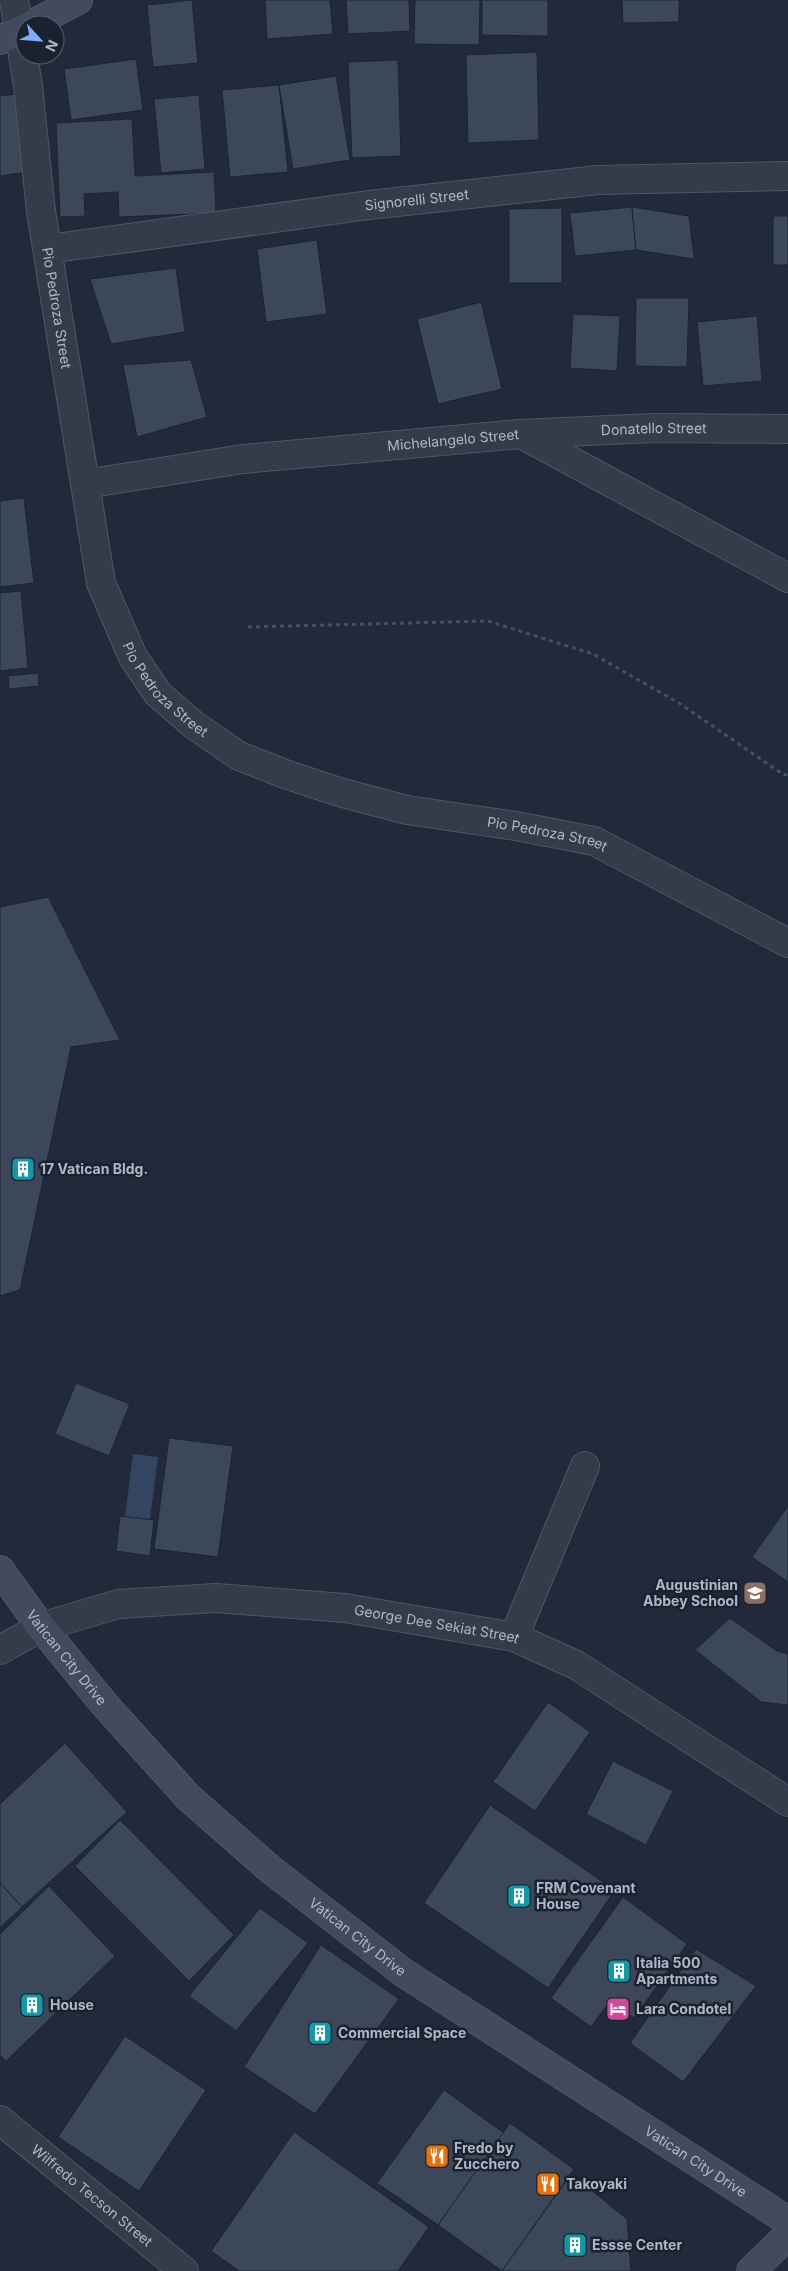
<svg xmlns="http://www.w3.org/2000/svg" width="788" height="2271" viewBox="0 0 788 2271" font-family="Inter,sans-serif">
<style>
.water{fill:#344562}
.building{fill:#3c485a;stroke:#1c2431}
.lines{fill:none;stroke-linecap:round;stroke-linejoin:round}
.street-casing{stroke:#4f5765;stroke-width:30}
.secondary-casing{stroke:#4f5765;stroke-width:30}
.path{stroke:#405458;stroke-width:3;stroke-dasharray:4 4;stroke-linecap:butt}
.street{stroke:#343c4a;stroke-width:28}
.secondary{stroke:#424b5d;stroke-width:28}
.labels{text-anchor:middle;stroke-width:5;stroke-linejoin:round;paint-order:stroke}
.street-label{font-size:14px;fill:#afb7c7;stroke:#1a222f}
.poi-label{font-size:14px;font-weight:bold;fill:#afb7c7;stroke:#1a222f;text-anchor:start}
</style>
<rect width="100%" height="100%" fill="#212a3a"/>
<polygon class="water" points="133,1454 158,1457 150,1519 125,1517"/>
<g class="building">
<polygon points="192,0 198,63 153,67 147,5"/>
<polygon points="265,0 330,0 333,34 267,39"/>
<polygon points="346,0 409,0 410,31 348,34"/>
<polygon points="415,0 480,0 479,45 414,44"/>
<polygon points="482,0 548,0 548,36 482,35"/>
<polygon points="622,0 679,0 679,22 623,23"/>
<polygon points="537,52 539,140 468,143 466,55"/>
<polygon points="136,59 143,110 71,120 64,69"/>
<polygon points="398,60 401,156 352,158 348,62"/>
<polygon points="336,76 350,160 293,169 279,85"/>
<polygon points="279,85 288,172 230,177 222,90"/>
<polygon points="15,94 26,172 0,176 0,96"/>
<polygon points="199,95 205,169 161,173 154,99"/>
<polygon points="132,119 135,176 214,172 216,213 119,217 118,192 84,194 85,216 60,217 56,123"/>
<polygon points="632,207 636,250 575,256 570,213"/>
<polygon points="632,207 689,216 694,259 636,250"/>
<polygon points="562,208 562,283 509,283 509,209"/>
<rect x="773" y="216" width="15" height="49"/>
<polygon points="317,240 327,314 266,322 257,249"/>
<polygon points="176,268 185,332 111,344 90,279"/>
<polygon points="636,298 689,298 687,367 635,366"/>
<polygon points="481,302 502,389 438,404 417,319"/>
<polygon points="573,314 620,316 617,371 570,368"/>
<polygon points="757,316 762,381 703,386 697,322"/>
<polygon points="191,360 207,417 137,437 123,365"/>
<polygon points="24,498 34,583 0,587 0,501"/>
<polygon points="21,591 28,668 0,671 0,593"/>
<polygon points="38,673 39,686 9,689 8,676"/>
<polygon points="48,897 120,1040 71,1047 20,1290 0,1296 0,907"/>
<polygon points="76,1383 130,1404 109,1456 55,1434"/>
<polygon points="169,1438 233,1446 218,1557 154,1549"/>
<polygon points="788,1506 788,1582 752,1557"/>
<polygon points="120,1516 154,1520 150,1556 116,1551"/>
<polygon points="730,1618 777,1651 788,1654 788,1705 761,1702 695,1650"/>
<polygon points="548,1702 590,1732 535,1811 493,1782"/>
<polygon points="65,1743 127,1812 22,1907 0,1883 0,1804"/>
<polygon points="613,1761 673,1791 646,1845 586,1814"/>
<polygon points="490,1805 615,1890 548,1988 424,1903"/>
<polygon points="120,1820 234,1935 189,1981 75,1866"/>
<polygon points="0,1883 22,1907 0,1928"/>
<polygon points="49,1886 115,1956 6,2061 0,2055 0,1934"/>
<polygon points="623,1897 687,1944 634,2018 610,2001 591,2027 551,1998"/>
<polygon points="260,1908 308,1943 236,2031 189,1996"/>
<polygon points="321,1945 399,1999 315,2114 244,2067"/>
<polygon points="696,1949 756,1986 683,2082 630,2043"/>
<polygon points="125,2036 206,2090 139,2191 58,2137"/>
<polygon points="444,2090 504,2133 438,2225 377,2183"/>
<polygon points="510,2123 574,2169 502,2271 438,2225"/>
<polygon points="294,2132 429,2227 398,2271 239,2271 211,2251"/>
<polygon points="571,2174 627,2219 631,2271 502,2271"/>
</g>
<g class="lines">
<g class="street-casing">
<g id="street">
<path id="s1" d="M14 0 28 86 41 211 101 583 133 657 158 694 194 725 239 756 285 774 339 792 407 810 516 826 594 841 788 943"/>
<path id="s2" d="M48 249 369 205 598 180 788 176"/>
<polyline points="521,434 788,578"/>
<path id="s3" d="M85 484 243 459 520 434 653 428 788 429"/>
<polyline points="514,1637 585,1466"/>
<path id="s4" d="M0 1650 41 1627 118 1604 216 1598 345 1608 514 1637 576 1665 788 1802"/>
<path id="s5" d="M0 2120 184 2271"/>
</g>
</g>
<g class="secondary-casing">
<g id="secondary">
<polyline points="31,25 78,0"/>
<polyline points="0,40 25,28"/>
<path id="s6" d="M0 1570 41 1627 105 1705 188 1797 270 1869 404 1973 788 2221"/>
<polyline points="751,2271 788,2235"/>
</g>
</g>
<polyline class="path" points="248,627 488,621 593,654 679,703 784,775 788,774"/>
<use href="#street" class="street"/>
<use href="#secondary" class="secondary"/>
</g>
<defs>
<g id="building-square" transform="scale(1.25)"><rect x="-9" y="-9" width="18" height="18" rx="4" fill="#0f9aa8" stroke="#1a222f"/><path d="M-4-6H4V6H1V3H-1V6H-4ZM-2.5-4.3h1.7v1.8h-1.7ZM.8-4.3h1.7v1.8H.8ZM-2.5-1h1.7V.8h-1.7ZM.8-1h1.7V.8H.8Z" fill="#fff"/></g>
<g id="school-square" transform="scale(1.25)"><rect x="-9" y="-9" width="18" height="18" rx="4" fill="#8d6e63" stroke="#1a222f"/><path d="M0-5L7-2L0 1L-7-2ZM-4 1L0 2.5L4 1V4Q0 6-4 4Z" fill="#fff"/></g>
<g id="hotel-square" transform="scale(1.25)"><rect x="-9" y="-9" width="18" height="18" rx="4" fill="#d1479c" stroke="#1a222f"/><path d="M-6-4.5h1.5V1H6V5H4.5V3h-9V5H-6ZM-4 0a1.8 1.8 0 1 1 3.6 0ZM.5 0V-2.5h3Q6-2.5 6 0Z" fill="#fff"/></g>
<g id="restaurant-square" transform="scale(1.25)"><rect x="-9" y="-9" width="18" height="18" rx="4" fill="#e8710a" stroke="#1a222f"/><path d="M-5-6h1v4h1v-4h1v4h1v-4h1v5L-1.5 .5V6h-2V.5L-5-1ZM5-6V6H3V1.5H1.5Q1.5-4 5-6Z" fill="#fff"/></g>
</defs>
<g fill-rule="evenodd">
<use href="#building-square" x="23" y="1169"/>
<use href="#school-square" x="755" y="1593"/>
<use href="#building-square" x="519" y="1896"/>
<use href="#building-square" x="619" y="1971"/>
<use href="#building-square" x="32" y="2005"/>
<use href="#hotel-square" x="618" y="2009"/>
<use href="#building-square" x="320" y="2033"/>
<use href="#restaurant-square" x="437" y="2156"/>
<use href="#restaurant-square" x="548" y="2184"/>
<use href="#building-square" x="575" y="2245"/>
</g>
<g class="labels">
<g class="street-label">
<text dy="5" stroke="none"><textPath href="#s2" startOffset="372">Signorelli Street</textPath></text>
<text dy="5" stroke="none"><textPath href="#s1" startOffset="311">Pio Pedroza Street</textPath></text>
<text dy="5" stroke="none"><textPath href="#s3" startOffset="572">Donatello Street</textPath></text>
<text dy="5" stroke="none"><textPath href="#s3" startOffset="371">Michelangelo Street</textPath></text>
<text dy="5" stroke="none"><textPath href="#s1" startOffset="716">Pio Pedroza Street</textPath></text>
<text dy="5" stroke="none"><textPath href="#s1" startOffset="1136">Pio Pedroza Street</textPath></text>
<text dy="5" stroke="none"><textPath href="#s4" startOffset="448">George Dee Sekiat Street</textPath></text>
<text dy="5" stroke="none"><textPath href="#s6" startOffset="110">Vatican City Drive</textPath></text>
<text dy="5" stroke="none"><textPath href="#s6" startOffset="515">Vatican City Drive</textPath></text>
<text dy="5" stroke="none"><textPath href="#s6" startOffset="921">Vatican City Drive</textPath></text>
<text dy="5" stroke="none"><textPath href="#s5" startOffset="119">Wilfredo Tecson Street</textPath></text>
</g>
<g class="poi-label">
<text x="40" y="1174">17 Vatican Bldg.</text>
<text x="738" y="1590" text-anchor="end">Augustinian<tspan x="738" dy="16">Abbey School</tspan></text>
<text x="536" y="1893">FRM Covenant<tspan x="536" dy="16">House</tspan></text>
<text x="636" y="1968">Italia 500<tspan x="636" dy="16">Apartments</tspan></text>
<text x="50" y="2010">House</text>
<text x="636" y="2014">Lara Condotel</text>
<text x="338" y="2038">Commercial Space</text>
<text x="454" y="2153">Fredo by<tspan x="454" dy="16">Zucchero</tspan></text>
<text x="566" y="2189">Takoyaki</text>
<text x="592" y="2250">Essse Center</text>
</g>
</g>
<g transform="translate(40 40) rotate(116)"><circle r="24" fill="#1a222f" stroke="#565e6c"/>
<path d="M0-4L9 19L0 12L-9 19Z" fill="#80aafb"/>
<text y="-8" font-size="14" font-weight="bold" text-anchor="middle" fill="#afb7c7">N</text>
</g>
</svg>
